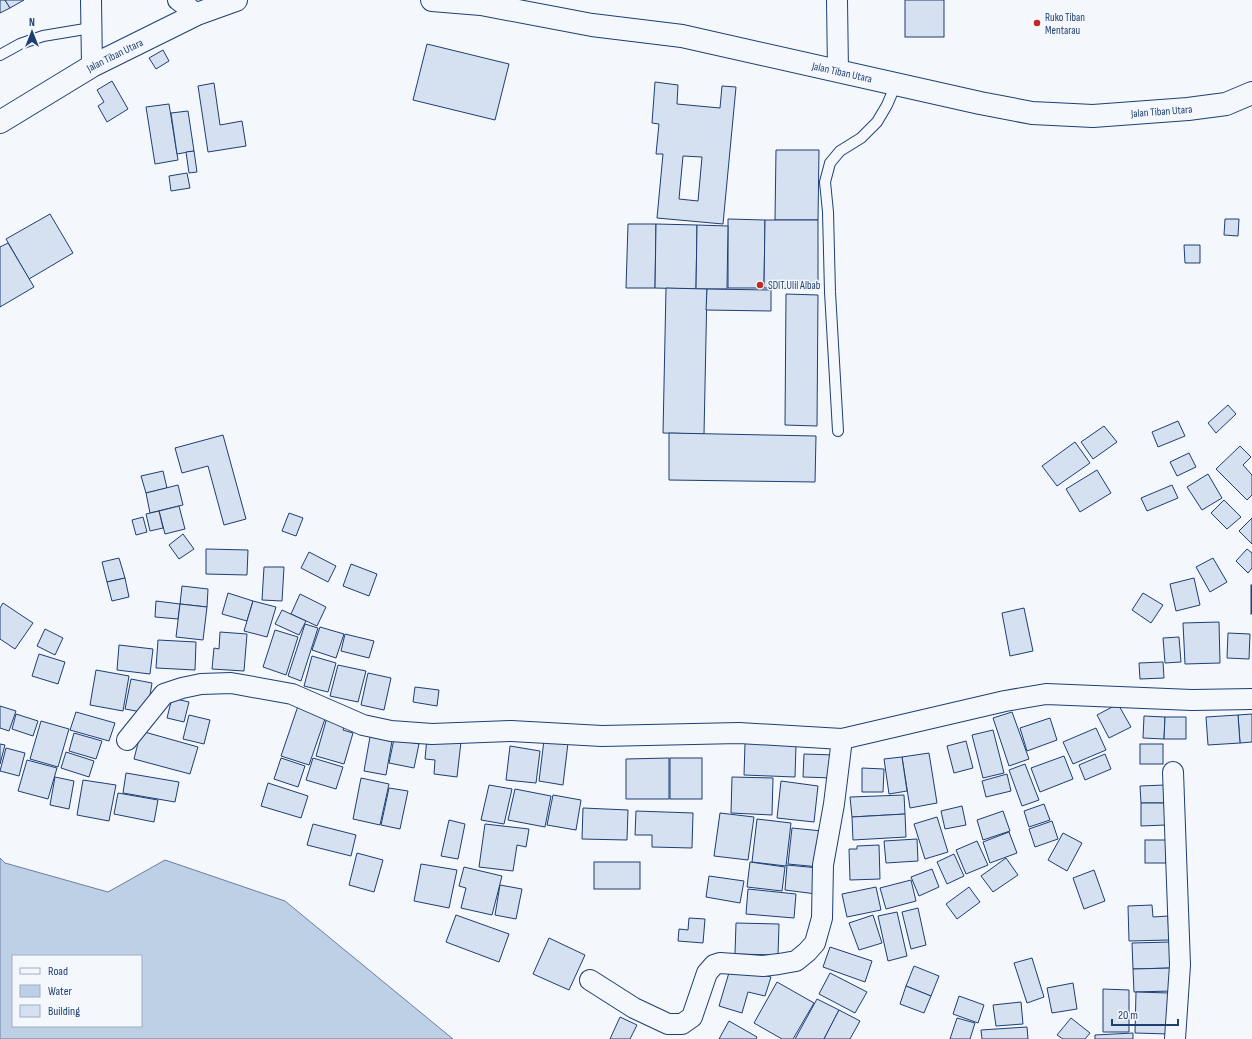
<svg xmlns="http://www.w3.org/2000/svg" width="1252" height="1039" viewBox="0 0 1252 1039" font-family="'Sofia Sans Condensed',sans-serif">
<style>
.water{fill:#bed0e5;stroke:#687fa3;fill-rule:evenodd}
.building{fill:#d5e0f0;stroke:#1d3f73;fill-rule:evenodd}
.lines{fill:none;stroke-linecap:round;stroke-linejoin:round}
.service-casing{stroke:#1d3f73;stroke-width:12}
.minor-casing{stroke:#1d3f73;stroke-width:22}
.tertiary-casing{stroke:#1d3f73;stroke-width:24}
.service{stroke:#f4f7fb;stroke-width:10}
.minor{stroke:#f4f7fb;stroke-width:20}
.tertiary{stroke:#f4f7fb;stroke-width:22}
.poi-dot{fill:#c62828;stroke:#f4f7fb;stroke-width:1.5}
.labels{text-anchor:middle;stroke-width:3;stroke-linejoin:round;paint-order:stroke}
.poi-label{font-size:11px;fill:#1d3f73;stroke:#f4f7fb;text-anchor:start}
.street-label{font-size:11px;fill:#1d3f73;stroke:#f4f7fb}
</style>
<rect width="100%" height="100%" fill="#f4f7fb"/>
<path class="water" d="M0 858 5 863 108 892 165 860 285 901 453 1039H0ZM13 956H141V1026H13Z"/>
<g class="building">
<polygon points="0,0 5,0 10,8 0,13"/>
<polygon points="5,0 24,0 10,8"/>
<rect x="905" y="0" width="39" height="37"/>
<polygon points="427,44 509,64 495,120 413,100"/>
<polygon points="163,50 169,61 156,69 149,58"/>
<polygon points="112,81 128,109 107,122 98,106 104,102 97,90"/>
<path d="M655 82 678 85 677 104 720 108 722 86 736 87 723 224 657 218 663 154H656L659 124 652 123ZM683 156 702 157 698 201 679 199Z"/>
<polygon points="214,83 220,125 242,121 246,146 208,152 198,86"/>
<polygon points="169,104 178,160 155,164 146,107"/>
<polygon points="188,111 194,151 177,154 171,113"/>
<polygon points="776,150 819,150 818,220 775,220"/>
<polygon points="194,151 197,172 189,173 186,152"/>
<polygon points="187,173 190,188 171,191 169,176"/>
<polygon points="50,214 73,253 29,279 6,239"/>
<polygon points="728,219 765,220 764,288 728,288"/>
<polygon points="1225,219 1239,219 1238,236 1224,235"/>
<polygon points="765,220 818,220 818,289 764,288"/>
<polygon points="628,224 656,224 655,288 626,288"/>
<polygon points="656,224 697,225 696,289 655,288"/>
<polygon points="697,225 728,226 727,289 696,289"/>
<polygon points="8,243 34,287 0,307 0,247"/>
<polygon points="1184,245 1200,245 1200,263 1185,263"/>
<polygon points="666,288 707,289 704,434 663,433"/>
<polygon points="707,289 771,290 771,311 706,310"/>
<polygon points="786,294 818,295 817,426 785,425"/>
<polygon points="1228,405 1236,414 1216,433 1208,423"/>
<polygon points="1178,421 1185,436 1158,447 1152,432"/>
<polygon points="1104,426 1117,442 1093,459 1081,442"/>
<polygon points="669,433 816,436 815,482 669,480"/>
<polygon points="223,435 246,519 224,525 208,466 182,473 175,448"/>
<polygon points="1075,442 1090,463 1057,486 1042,466"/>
<polygon points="1240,446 1251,457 1243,465 1252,475 1252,495 1247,500 1216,469"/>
<polygon points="1189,453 1196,467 1177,476 1170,462"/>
<polygon points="1097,470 1111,493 1080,512 1066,489"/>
<polygon points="163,471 167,488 146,493 141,476"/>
<polygon points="1208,474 1222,498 1202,510 1187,487"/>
<polygon points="178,485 183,505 150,513 146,493"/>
<polygon points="1172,485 1178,498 1147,511 1141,498"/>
<polygon points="1224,500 1241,517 1227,529 1211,513"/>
<polygon points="179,506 185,529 165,534 159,511"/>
<polygon points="159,511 163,528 150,531 146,514"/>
<polygon points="289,513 303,518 296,536 282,531"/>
<polygon points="143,517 147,532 136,535 132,520"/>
<polygon points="1252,518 1252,544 1239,531"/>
<polygon points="183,534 194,549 179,559 169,545"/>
<polygon points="206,549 248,550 247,575 206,574"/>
<polygon points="1247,549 1252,553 1252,568 1248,573 1236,561"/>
<polygon points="309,552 336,566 328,582 301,568"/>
<polygon points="119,558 125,578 107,582 102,562"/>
<polygon points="1213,558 1227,582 1210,592 1196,567"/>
<polygon points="351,564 377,574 369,596 343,586"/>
<polygon points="264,567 284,567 282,601 262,600"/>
<polygon points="125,578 129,597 112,601 107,582"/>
<polygon points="1194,578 1200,605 1176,611 1170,584"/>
<rect x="1251" y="585" width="1" height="29"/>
<polygon points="182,586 208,589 207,607 180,604"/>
<polygon points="228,593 253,601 247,621 222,614"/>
<polygon points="1143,593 1163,605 1151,623 1132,610"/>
<polygon points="300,594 326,607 317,626 291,614"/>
<polygon points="156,601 180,604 178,619 155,617"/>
<polygon points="253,601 276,607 267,637 244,631"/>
<polygon points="3,603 33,623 15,649 0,639 0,608"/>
<polygon points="180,604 207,607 203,640 176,637"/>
<polygon points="1024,608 1033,651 1010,656 1002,613"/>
<polygon points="282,610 306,621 299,635 275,624"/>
<polygon points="1219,622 1220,663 1185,664 1183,623"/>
<polygon points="305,624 318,628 301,681 288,676"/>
<polygon points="320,627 344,634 336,658 312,650"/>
<polygon points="45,629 63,638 55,655 37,646"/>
<polygon points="275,630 298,637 286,675 263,667"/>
<polygon points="220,632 247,634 244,671 212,669 214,648 219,649"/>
<polygon points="1228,633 1250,634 1249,659 1227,658"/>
<polygon points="345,634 374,641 369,658 341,651"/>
<polygon points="1179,637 1181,662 1165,663 1163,638"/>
<polygon points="158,640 196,642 195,670 156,668"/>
<polygon points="119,645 153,649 150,674 117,670"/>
<polygon points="39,654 65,662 58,684 32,676"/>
<polygon points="312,656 336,663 328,692 304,686"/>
<polygon points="1163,662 1164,678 1140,679 1139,663"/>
<polygon points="338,665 366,671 358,702 330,696"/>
<polygon points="96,670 129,676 123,711 90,705"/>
<polygon points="368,673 391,678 384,710 361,705"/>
<polygon points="131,679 152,683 147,713 125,709"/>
<polygon points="415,687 439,690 437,706 413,702"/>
<polygon points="172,698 189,702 184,722 167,718"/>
<polygon points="1118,704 1131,727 1109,738 1097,715"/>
<polygon points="0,706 16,711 9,731 0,728"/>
<polygon points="298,706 326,716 309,765 281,756"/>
<polygon points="76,712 115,723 109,741 70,730"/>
<polygon points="1012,712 1029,759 1009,766 993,718"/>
<polygon points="16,714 38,721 33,736 12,729"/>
<polygon points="328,714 347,719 343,730 353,733 344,764 316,756"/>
<polygon points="1252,714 1252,742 1240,743 1238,715"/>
<polygon points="189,715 210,720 204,744 183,739"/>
<polygon points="1238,715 1240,743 1208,745 1206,717"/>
<polygon points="1144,716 1165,717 1164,739 1143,738"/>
<polygon points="1165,717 1186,717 1186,739 1164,739"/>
<polygon points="1050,718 1057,740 1027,751 1020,728"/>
<polygon points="41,721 69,729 58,767 30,759"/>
<polygon points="1096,728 1106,750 1073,764 1063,742"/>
<polygon points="993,730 1004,773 983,778 972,735"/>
<polygon points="141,731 198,747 190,774 134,759"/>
<polygon points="74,733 102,741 96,759 69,751"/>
<polygon points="370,737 392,741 386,775 364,771"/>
<polygon points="427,738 461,742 457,777 434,774 435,760 425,759"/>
<polygon points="394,739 419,744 414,768 389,763"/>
<polygon points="544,740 568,743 563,785 539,781"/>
<polygon points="966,741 973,768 954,773 947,746"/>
<polygon points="745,743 796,745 795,777 744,775"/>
<polygon points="0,744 5,745 0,764"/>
<rect x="1140" y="744" width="23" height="20"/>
<polygon points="510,746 540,751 536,783 506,780"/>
<polygon points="6,748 25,753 19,776 0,771"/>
<polygon points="66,752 94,761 89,777 61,768"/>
<polygon points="929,753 937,803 910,808 902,757"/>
<polygon points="804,754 835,755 834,778 803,777"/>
<polygon points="1105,754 1111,769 1085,780 1079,765"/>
<polygon points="1064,756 1073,779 1040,792 1031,768"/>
<polygon points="902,757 907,791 889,794 884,759"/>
<polygon points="281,758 305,766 298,787 274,779"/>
<polygon points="313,758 343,767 336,789 306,780"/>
<polygon points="669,758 669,799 626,799 626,759"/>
<rect x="670" y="758" width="32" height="41"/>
<polygon points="27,760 57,768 48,799 18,791"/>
<polygon points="1025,764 1039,800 1022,806 1009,770"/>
<polygon points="862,768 884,769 883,792 862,792"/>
<polygon points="126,773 179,782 175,802 123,793"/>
<polygon points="1007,774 1011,791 986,797 982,781"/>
<polygon points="55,777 74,781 69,809 50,805"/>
<polygon points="732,777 773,778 772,815 731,813"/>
<polygon points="361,778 389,784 380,825 353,819"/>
<polygon points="83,780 116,785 109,821 77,815"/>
<polygon points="781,781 818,786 814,822 777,818"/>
<polygon points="268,783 308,796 301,818 261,806"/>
<polygon points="489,785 512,789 504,824 481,820"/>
<polygon points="1165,785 1166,803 1141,803 1140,786"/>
<polygon points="389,788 408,791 400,829 381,825"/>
<polygon points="515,789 551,796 545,827 508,820"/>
<polygon points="118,793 158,800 154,822 114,814"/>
<polygon points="553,795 581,800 576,830 547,825"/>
<polygon points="904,795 905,814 852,817 850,797"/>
<polygon points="1141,803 1166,803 1166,825 1141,826"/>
<polygon points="1044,804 1050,820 1029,827 1024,811"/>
<polygon points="962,806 966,825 945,829 941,811"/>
<polygon points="583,808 628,810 627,840 582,839"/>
<polygon points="636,811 693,813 692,848 652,847 652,835 635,835"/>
<polygon points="1003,811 1010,831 983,840 977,820"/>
<polygon points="720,813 754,817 748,860 714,856"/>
<polygon points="905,814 906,837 853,840 852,817"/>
<polygon points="937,817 948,852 925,859 914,824"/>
<polygon points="757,819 791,823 786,866 752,862"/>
<polygon points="449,820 465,824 458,859 441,856"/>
<polygon points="1052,821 1058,839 1035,847 1029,829"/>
<polygon points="313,824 356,835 351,856 307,845"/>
<polygon points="485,824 529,829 526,847 517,845 513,871 479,867"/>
<polygon points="792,828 822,831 819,867 788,864"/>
<polygon points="1009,832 1017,853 990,863 983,842"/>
<polygon points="1063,833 1082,843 1067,871 1048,860"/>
<polygon points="917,839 918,861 886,863 884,841"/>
<rect x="1145" y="840" width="21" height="23"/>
<polygon points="977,841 988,865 966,874 956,850"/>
<polygon points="879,845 880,879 850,880 849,849 857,849 857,846"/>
<polygon points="357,853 383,860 374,892 349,885"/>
<polygon points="954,854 964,876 947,884 937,862"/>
<polygon points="1006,858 1018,875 993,892 981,876"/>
<rect x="594" y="862" width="46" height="27"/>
<polygon points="750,862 785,867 782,891 747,887"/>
<polygon points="421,864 457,870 449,908 414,901"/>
<polygon points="787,865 819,868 816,894 785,890"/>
<polygon points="464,867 502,876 492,915 461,908 466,888 459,886"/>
<polygon points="932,869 939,887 919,896 911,877"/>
<polygon points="1094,870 1105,901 1084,909 1073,878"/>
<polygon points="709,876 744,881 740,903 706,897"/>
<polygon points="911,880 916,901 886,909 880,888"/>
<polygon points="500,885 522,889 516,919 495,915"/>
<polygon points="876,887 881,910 847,917 842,894"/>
<polygon points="969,887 980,902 957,919 946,904"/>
<polygon points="748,889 796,894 794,918 746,914"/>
<polygon points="1152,905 1153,917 1168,916 1169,940 1129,941 1128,906"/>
<polygon points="918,908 926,945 911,949 902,912"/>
<polygon points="897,912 907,956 888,961 878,916"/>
<polygon points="456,915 509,934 499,962 446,942"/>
<polygon points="873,915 882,943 859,950 849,923"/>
<polygon points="689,918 705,919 703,943 678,941 679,929 688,930"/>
<polygon points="736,923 779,924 778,955 735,954"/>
<polygon points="549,938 585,955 569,990 533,974"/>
<polygon points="1170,942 1171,968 1133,969 1132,943"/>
<polygon points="830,947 872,961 865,982 823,967"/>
<polygon points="1032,958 1044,997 1027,1003 1014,963"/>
<polygon points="731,966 771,977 765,996 748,992 742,1013 719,1006"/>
<polygon points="914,966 939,976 931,996 906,986"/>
<polygon points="1171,968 1172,991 1134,992 1133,969"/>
<polygon points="830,973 867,992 855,1013 819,994"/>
<polygon points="777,982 814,1003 793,1039 782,1039 754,1023"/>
<polygon points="1073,983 1077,1009 1052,1013 1047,988"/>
<polygon points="906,986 931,996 924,1013 900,1004"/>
<polygon points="1103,989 1129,990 1129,1032 1103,1032"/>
<polygon points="1136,992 1170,993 1169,1034 1135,1033"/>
<polygon points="959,996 984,1005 978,1023 953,1014"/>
<polygon points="817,999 839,1010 824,1039 795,1039"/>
<polygon points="1021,1002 1023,1024 996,1026 993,1005"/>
<polygon points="839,1010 860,1021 850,1039 824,1039"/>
<polygon points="620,1017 637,1025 630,1039 610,1039"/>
<polygon points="957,1018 975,1023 970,1039 950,1039"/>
<polygon points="1071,1018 1090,1033 1085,1039 1063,1039 1057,1035"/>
<polygon points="729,1021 757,1037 756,1039 719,1039"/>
<polygon points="1027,1027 1028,1039 982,1039 981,1030"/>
<polygon points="1133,1033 1133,1039 1095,1039 1095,1035"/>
</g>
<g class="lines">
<g class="service-casing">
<g id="service">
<polyline points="0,55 20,44 43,36 91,28"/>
<polyline points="838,431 830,292 828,212 825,182 830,163 840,151 861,138 877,122 887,105 896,84"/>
</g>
</g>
<g class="minor-casing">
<g id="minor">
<polyline points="91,0 92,66"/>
<polyline points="178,0 197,14"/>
<polyline points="837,0 838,71"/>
<polyline points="127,740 164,694 182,688 201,684 231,683 292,694 363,725 391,731 432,734 511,731 602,736 739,733 842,739 1005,701 1046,694 1192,700 1252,699"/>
<polyline points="1173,772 1180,965 1175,1039"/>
<polyline points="590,980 634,1008 668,1024 682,1024 692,1017 707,973 714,965 720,963 763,966 779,964 796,961 807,952 815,943 822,918 823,865 834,804 842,739"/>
</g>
</g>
<g class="tertiary-casing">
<g id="tertiary">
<path id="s1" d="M432 0 481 4 592 25 682 36 980 103 1032 113 1093 116 1188 109 1226 104 1252 93"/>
<path id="s2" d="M0 122 92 66 197 14 236 0"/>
</g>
</g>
<use href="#service" class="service"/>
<use href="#minor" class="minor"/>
<use href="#tertiary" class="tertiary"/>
</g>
<g class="poi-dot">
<circle cx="1037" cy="23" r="4"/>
<circle cx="760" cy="285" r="4"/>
</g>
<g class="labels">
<g class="poi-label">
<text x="1045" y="21">Ruko Tiban<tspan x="1045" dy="13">Mentarau</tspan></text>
<text x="768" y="289">SDIT Ulil Albab</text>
</g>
<g class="street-label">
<text dy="4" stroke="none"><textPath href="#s2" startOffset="133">Jalan Tiban Utara</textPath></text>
<text dy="4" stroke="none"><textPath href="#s1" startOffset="417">Jalan Tiban Utara</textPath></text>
<text dy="4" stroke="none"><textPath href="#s1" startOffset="741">Jalan Tiban Utara</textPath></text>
</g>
</g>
<rect x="12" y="955" width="130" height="72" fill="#f4f7fb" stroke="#9eadc5"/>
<rect x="20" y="968" width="20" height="6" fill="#f4f7fb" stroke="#9eadc5"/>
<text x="48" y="975" font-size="12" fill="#1d3f73">Road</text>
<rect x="20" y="985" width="20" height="12" fill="#bed0e5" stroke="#9eadc5"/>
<text x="48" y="995" font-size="12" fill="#1d3f73">Water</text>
<rect x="20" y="1005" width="20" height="12" fill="#d5e0f0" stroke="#9eadc5"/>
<text x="48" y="1015" font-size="12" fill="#1d3f73">Building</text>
<g transform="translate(32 32)" stroke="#f4f7fb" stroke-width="3" paint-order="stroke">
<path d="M0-3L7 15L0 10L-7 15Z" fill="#1d3f73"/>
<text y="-6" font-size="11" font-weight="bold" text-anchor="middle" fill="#1d3f73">N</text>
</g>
<path d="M1112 1019v6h66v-6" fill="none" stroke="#1d3f73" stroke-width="2"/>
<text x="1118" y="1019" font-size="12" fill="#1d3f73" stroke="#f4f7fb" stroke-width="3" paint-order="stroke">20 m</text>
</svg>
